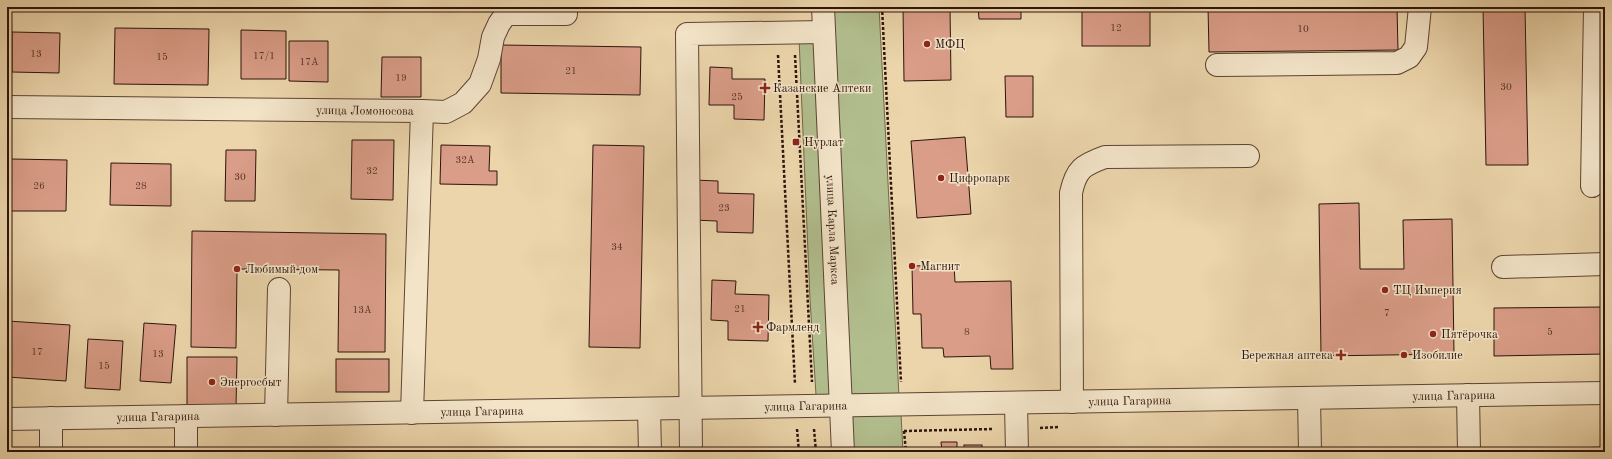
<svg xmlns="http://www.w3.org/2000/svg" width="1612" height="459" viewBox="0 0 1612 459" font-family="'Old Standard TT',serif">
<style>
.green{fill:#b2be8e;stroke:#6f694c}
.building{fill:#da9d88;stroke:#2c140b}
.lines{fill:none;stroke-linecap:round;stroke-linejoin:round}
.minor-casing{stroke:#5c4433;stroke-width:24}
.path{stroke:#2c140b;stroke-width:2.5;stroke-dasharray:3 2;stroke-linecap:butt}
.minor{stroke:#f3e4c8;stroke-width:22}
.poi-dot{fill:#8f2418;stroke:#f3e4c8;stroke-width:1.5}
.labels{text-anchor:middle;stroke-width:3;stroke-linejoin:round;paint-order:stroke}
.number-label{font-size:10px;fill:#58362a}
.poi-label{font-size:12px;fill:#2c140b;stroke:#f3e4c8;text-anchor:start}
.street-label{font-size:12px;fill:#2c140b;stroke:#f3e4c8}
</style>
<rect width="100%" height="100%" fill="#ecd5ab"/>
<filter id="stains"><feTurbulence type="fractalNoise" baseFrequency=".005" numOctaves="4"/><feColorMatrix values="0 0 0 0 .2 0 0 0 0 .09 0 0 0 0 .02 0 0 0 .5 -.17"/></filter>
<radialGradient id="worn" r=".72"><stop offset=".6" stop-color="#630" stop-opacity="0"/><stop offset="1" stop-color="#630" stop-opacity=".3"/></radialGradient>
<g class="green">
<polygon points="828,7 879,7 899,397 849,399"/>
<polygon points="821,37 835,396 816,395 810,299 799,38"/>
<polygon points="901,414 903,452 852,452 850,415"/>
</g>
<g class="building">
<polygon points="903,7 950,7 951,80 904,81"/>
<polygon points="978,7 1021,7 1021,19 979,19"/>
<rect x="1082" y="7" width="68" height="39"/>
<polygon points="1208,7 1397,7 1398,50 1209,52"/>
<polygon points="1483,7 1525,7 1528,165 1486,165"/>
<polygon points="115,28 209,29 208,85 114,84"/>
<polygon points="241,30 286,31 286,79 241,79"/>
<polygon points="12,32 60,33 59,73 12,72"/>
<polygon points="289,41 328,41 328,82 289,81"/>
<polygon points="501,45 641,47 640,95 501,93"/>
<polygon points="382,57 421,57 421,97 381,97"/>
<polygon points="710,67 732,68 732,79 765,79 764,120 734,119 734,105 709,105"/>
<polygon points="1005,76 1033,76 1033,117 1006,117"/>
<polygon points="965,137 971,214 917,218 911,141"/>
<polygon points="352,140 394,140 393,200 351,199"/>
<polygon points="441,145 490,146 489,171 497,171 497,185 440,184"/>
<polygon points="593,145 644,146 640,348 589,347"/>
<polygon points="226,150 256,150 255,201 225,201"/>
<polygon points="11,159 67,160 66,211 11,211"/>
<polygon points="111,163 171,164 171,206 110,205"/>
<polygon points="694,180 718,181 718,193 754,194 753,233 717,232 717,221 693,220"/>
<polygon points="1359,203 1360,269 1404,269 1403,220 1452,219 1454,354 1321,356 1319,204"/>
<polygon points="192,231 386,234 385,352 338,352 339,270 237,269 236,348 191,347"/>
<polygon points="954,265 955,282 1011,281 1013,369 991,369 990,356 944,357 943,348 922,348 921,314 913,314 912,266"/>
<polygon points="712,280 736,281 735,294 769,295 768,341 728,340 728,321 711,320"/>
<polygon points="1605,307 1605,354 1494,356 1494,308"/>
<polygon points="7,321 70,325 66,381 7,377"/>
<polygon points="144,323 176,325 171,383 140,381"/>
<polygon points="88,339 123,341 120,390 85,388"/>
<polygon points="187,357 237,357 236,407 187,407"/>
<rect x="336" y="359" width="53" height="33"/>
<polygon points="941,442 957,442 957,452 942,452"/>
<rect x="964" y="445" width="18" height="7"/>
<polygon points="1605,447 1605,452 1538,452 1538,449"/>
</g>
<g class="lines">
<g class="minor-casing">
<g id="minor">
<path id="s1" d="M823 7 843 452"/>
<polyline points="1217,65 1397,63 1409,57 1416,47 1420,7"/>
<path id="s2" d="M7 107 422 111 412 413"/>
<polyline points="422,111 446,112 463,103 480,84 489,59 493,37 499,24 506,14 566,14"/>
<polyline points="1592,186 1595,7"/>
<polyline points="1503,267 1605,264"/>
<polyline points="1468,395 1469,452"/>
<polyline points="1309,398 1310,452"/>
<path d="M1072 402 1071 193C1076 169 1083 165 1105 157L1248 156"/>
<polyline points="1016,403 1017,452"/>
<polyline points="649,409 650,452"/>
<polyline points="276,415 279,289"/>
<polyline points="186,416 186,452"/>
<path id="s3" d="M7 419 1605 393"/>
<polyline points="51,452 51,418"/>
<polyline points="691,452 687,34 824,32"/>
</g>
</g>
<g class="path">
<polyline points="882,7 901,382"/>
<polyline points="778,55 795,384"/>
<polyline points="795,55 812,382"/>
<polyline points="1040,428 1059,427"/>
<polyline points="797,429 799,452"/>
<polyline points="814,429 816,452"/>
<polyline points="904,431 993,429"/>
<polyline points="904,431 906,452"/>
</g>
<use href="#minor" class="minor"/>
</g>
<g class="poi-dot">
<circle cx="927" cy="44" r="4"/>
<path d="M763 82h4v4h4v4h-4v4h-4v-4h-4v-4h4z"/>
<rect x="792" y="138" width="8" height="8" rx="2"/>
<circle cx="941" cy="178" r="4"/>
<circle cx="912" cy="266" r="4"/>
<circle cx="237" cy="269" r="4"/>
<circle cx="1385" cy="290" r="4"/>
<path d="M756 321h4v4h4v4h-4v4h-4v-4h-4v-4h4z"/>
<circle cx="1433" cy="334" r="4"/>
<path d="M1339 349h4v4h4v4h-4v4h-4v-4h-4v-4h4z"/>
<circle cx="1404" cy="355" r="4"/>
<circle cx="212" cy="382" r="4"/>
</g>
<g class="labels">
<g class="number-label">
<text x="1116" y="31">12</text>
<text x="1303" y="32">10</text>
<text x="36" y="57">13</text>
<text x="264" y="59">17/1</text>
<text x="162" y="60">15</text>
<text x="309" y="65">17А</text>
<text x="571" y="74">21</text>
<text x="401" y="81">19</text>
<text x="1506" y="90">30</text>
<text x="737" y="100">25</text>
<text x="465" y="163">32А</text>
<text x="372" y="174">32</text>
<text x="240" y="180">30</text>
<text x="39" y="189">26</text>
<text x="141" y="189">28</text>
<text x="724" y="211">23</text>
<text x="617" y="250">34</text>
<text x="740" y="312">21</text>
<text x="362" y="313">13А</text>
<text x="1387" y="316">7</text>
<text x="967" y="335">8</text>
<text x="1550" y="335">5</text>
<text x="37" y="355">17</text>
<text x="158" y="357">13</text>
<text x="104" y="369">15</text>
</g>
<g class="poi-label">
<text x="935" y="48">МФЦ</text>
<text x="773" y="92">Казанские Аптеки</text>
<text x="804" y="146">Нурлат</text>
<text x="949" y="182">Цифропарк</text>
<text x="920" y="270">Магнит</text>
<text x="245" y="273">Любимый дом</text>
<text x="1393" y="294">ТЦ Империя</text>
<text x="766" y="331">Фармленд</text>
<text x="1441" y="338">Пятёрочка</text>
<text x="1333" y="359" text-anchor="end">Бережная аптека</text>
<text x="1412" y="359">Изобилие</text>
<text x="220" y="386">Энергосбыт</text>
</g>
<g class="street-label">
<text dy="4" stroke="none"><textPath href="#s2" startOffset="358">улица Ломоносова</textPath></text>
<text dy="4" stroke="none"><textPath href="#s1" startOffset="223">улица Карла Маркса</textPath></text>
<text dy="4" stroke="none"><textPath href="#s3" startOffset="1447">улица Гагарина</textPath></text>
<text dy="4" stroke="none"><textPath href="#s3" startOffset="1123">улица Гагарина</textPath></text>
<text dy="4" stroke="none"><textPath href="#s3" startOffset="799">улица Гагарина</textPath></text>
<text dy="4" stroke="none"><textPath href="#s3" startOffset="475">улица Гагарина</textPath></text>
<text dy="4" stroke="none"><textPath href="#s3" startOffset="151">улица Гагарина</textPath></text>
</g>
</g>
<rect width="1612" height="459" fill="none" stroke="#ecd5ab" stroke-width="24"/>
<rect x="8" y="8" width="1596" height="443" fill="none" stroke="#2c140b" stroke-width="2"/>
<rect x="12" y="12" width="1588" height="435" fill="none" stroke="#2c140b"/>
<rect width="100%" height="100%" filter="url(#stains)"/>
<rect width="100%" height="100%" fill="url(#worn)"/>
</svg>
